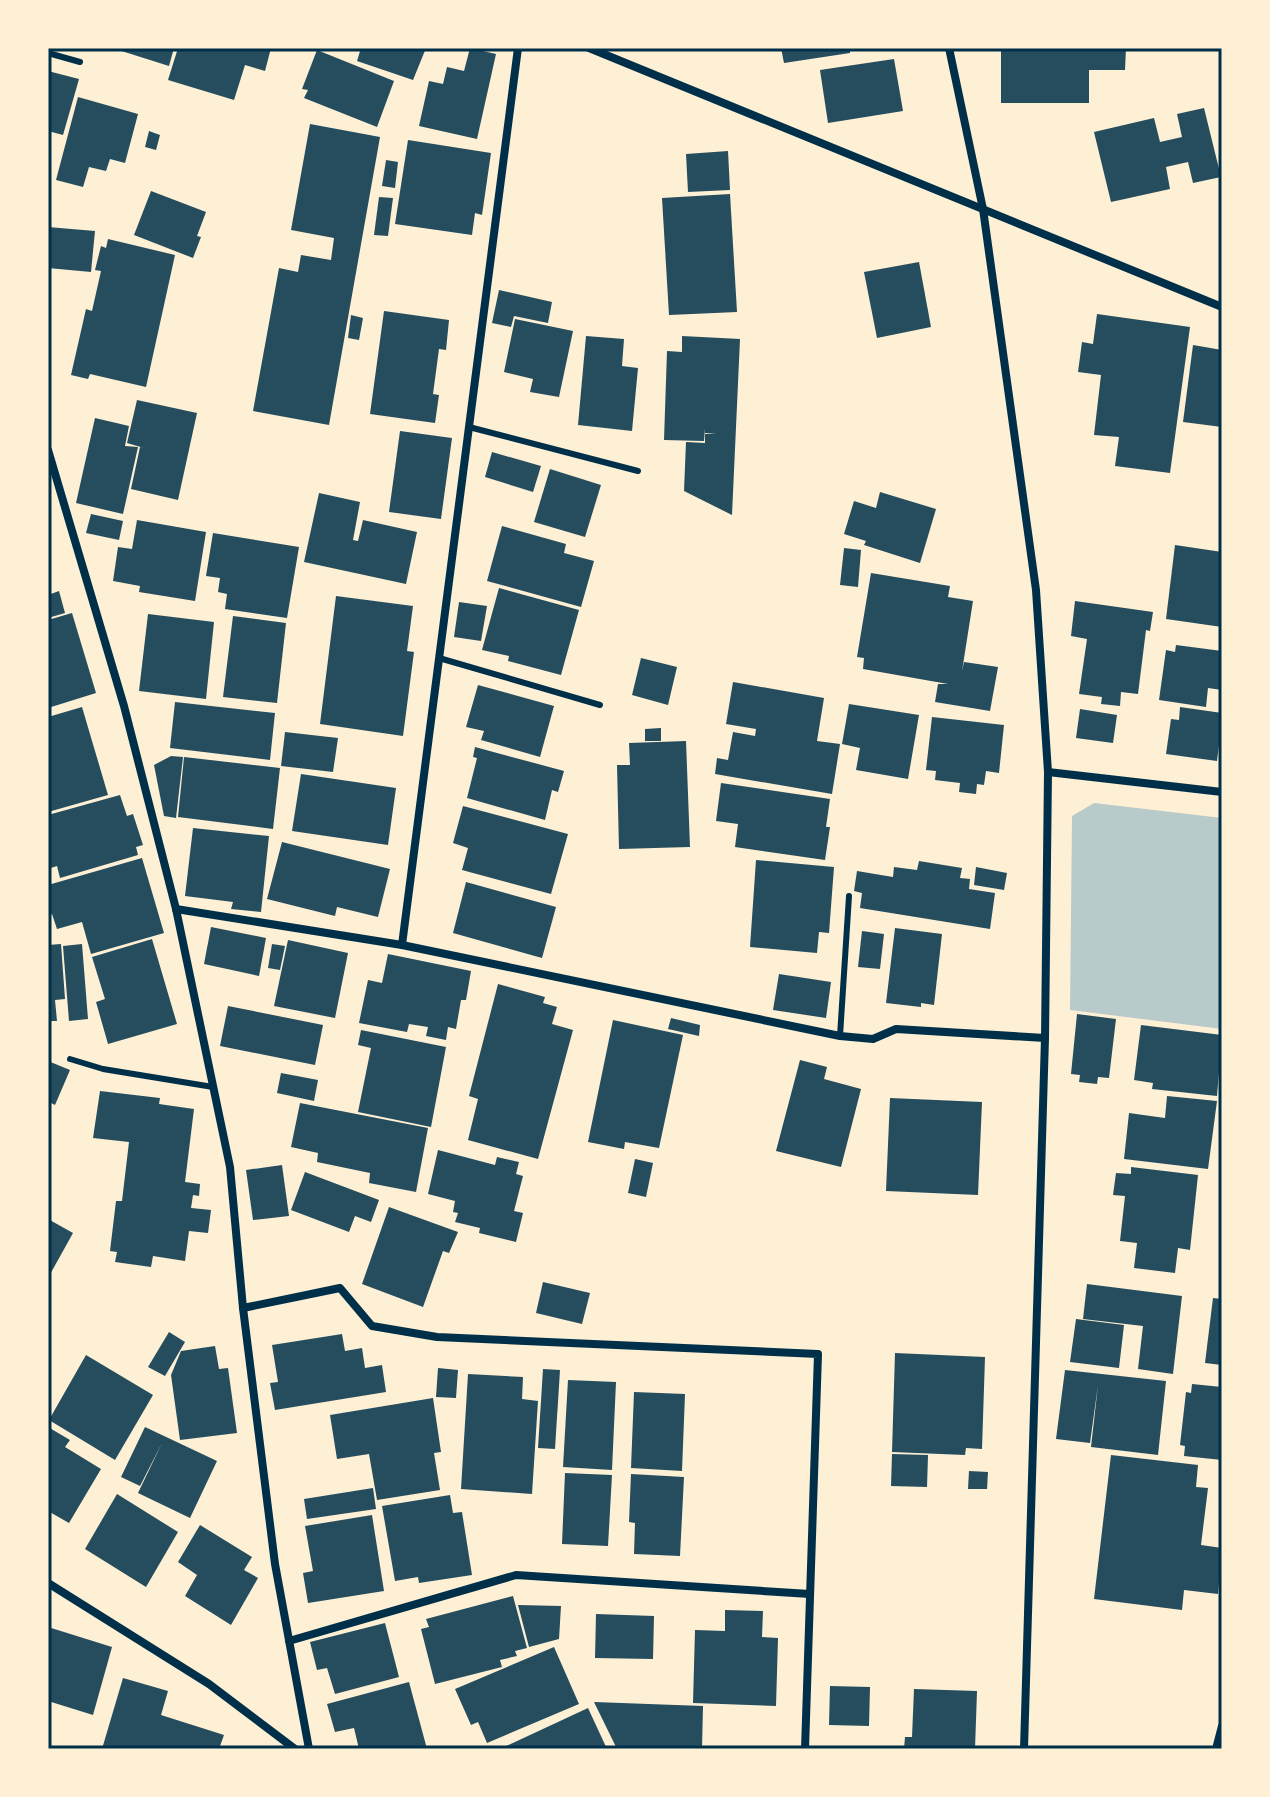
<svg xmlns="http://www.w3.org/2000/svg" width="1270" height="1797" viewBox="0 0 1270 1797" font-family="Roboto,sans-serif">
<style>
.green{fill:#b9caca}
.building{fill:#264d5e}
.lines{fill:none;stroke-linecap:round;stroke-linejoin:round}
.service{stroke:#003049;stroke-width:6}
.minor{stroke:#003049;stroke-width:8}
.neatline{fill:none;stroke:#003049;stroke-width:3}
</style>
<rect width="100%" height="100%" fill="#fdf0d5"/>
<polygon class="green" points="1094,803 1222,818 1222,1029 1070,1010 1072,816"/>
<g class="building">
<polygon points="112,48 174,48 169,66"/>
<polygon points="178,48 271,48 265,71 245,65 234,100 168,80"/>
<polygon points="361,48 426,48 413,80 357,61"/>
<polygon points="470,48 496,54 477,139 419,126 429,81 443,84 447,67 464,71"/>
<polygon points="781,48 850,48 850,53 784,63"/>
<polygon points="1001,48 1126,48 1125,70 1089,70 1089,103 1001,103"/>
<polygon points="317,50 394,81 377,127 304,98 308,90 302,89"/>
<polygon points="894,59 903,111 828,123 820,70"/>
<polygon points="48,71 79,79 63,135 48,131"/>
<polygon points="78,97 138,114 125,163 110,159 106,171 89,167 83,187 56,180"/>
<polygon points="1204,108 1221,177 1193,183 1188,162 1166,167 1170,189 1111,202 1094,132 1154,118 1160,142 1182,137 1177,114"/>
<polygon points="310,124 380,137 329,425 253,411 279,268 298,272 301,255 331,260 334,238 291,230"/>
<polygon points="149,131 160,135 156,150 145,147"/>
<polygon points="408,140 491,153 482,215 475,213 472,235 395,224"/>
<polygon points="728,151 730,190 688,192 686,154"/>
<polygon points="386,160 398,162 395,188 382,186"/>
<polygon points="151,191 206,212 197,236 201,237 193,258 134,235"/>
<polygon points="730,194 737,312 669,315 662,198"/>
<polygon points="379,197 393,198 388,236 374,235"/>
<polygon points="48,227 95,231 91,272 48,268"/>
<polygon points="108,239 175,255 146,387 90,374 88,379 71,375 86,309 92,311 101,271 95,270 101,246 106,248"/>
<polygon points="919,262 931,327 877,338 864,272"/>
<polygon points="499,290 552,302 548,323 514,316 511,327 492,323"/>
<polygon points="384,311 449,320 446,350 439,349 433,394 439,395 435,423 370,414"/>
<polygon points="1097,314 1190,327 1170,473 1115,466 1119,437 1094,435 1101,375 1078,372 1082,342 1093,344"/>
<polygon points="351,315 363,318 359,340 348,338"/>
<polygon points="515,319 573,331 559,397 530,392 533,379 504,372"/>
<polygon points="586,336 624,339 622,366 638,368 632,431 578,425"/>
<polygon points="682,336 740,339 732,515 684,491 686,442 705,443 705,434 716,434 705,433 705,429 704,441 664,440 667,351 682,352"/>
<polygon points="1193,345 1222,350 1222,427 1183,422"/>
<polygon points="137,400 197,413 178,500 131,489 140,447 144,448 127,443"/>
<polygon points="95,418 129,426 125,446 138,447 123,514 76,503"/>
<polygon points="400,431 452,438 441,519 389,512"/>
<polygon points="492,452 541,466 533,492 485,477"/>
<polygon points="550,469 601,485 585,537 534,522"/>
<polygon points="880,492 936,509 920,563 864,545 866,541 844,534 854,501 876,508"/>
<polygon points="319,493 360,502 353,540 358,541 363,520 417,532 406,584 304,562"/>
<polygon points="91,514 123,521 119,540 86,533"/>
<polygon points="137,520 206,532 195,601 139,592 140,586 113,581 118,547 132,549"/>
<polygon points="502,526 566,544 564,553 594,561 581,607 487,581"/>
<polygon points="213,533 299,547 287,618 225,609 227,594 218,592 220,578 206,576"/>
<polygon points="1175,545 1222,552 1222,627 1166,619"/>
<polygon points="844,548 861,550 858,587 840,585"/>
<polygon points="871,573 950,586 948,597 973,601 962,671 964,662 998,667 990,711 935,702 938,684 948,684 863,669 864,658 857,657"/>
<polygon points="499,588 579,610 561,675 508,661 509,656 482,650"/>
<polygon points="59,591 65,613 48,618 48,595"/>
<polygon points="336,596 413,606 407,651 414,652 403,736 320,724"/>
<polygon points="1075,601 1153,612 1150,631 1146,630 1138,694 1121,692 1120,706 1101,704 1102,697 1079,694 1087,639 1071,636"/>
<polygon points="459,602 487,606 481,641 454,637"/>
<polygon points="72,613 96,693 48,708 48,620"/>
<polygon points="148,614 214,622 206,699 139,691"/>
<polygon points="233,616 286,623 277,703 223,697"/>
<polygon points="1176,645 1222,651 1222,690 1208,688 1206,707 1159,700 1166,650 1175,652"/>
<polygon points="641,658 677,667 668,705 632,695"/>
<polygon points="733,682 824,698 817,741 840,744 832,794 715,774 717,758 728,760 733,732 755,736 756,729 726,724"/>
<polygon points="478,685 554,706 540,757 481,740 484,731 466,727"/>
<polygon points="175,702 275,713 270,760 170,748"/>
<polygon points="849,704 919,715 908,779 856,770 860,748 842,744"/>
<polygon points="82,707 108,795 48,812 48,717"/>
<polygon points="1180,707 1222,713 1222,745 1219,745 1217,761 1166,754 1171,719 1179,720"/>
<polygon points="1080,709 1117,715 1113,743 1076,738"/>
<polygon points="932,717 1004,725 999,773 986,771 984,785 977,784 976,794 959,792 960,783 935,780 936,771 926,770"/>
<polygon points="661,728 661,741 645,741 645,729"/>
<polygon points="285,732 338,738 333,772 281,766"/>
<polygon points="686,741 690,847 619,849 617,765 630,765 629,743"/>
<polygon points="475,747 564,771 558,792 552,790 545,820 467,798 477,758 473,757"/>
<polygon points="171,756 183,757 176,818 164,816 154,765"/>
<polygon points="184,757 280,768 273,829 178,817"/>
<polygon points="301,774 396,788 388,845 292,831"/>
<polygon points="721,783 830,799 826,827 830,827 825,860 735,847 738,824 716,821"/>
<polygon points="120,795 127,816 133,814 143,845 136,847 138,855 60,878 57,866 48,869 48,815"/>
<polygon points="463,806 568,834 551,894 462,870 468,848 453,843"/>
<polygon points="193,828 269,836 261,912 231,909 233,902 185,896"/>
<polygon points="282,842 390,869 378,917 337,907 335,916 267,899"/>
<polygon points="142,858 164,933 91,954 82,922 57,929 52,914 48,915 48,885"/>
<polygon points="756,860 834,867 829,933 819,932 817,953 750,947"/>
<polygon points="919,861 962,868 960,878 970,879 969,889 995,893 990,929 860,908 862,893 854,891 857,871 893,877 894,867 917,870"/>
<polygon points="976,867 1007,873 1004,890 974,885"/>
<polygon points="466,882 556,907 542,958 453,933"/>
<polygon points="211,927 266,938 259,976 204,964"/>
<polygon points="895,928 942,934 934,1005 921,1003 921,1007 886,1003"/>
<polygon points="862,931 884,934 880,969 858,967"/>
<polygon points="152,939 177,1024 108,1044 96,1002 105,999 92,957"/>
<polygon points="288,940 348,953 335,1018 274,1006"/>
<polygon points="61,944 65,999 55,1000 57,1021 48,1021 48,945"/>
<polygon points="82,944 88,1019 69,1021 63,946"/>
<polygon points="272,944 285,946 280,970 268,968"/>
<polygon points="388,954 471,971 466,1000 461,1000 456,1029 448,1027 446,1040 426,1036 428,1027 409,1024 407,1032 359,1023 368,980 382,983"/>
<polygon points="779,974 831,982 826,1018 773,1010"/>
<polygon points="498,984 545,997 543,1003 557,1007 552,1024 573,1030 538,1159 468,1140 478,1099 469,1096"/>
<polygon points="228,1006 323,1025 315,1065 220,1046"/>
<polygon points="1077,1014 1116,1019 1109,1078 1098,1077 1097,1084 1079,1082 1080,1075 1071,1074"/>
<polygon points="671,1018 700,1025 699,1036 668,1029"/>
<polygon points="613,1020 683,1035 659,1148 625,1142 624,1149 588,1142"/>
<polygon points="1141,1025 1222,1035 1217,1096 1152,1089 1153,1083 1134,1080"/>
<polygon points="361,1030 446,1047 431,1127 358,1112 371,1048 358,1045"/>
<polygon points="800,1060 827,1067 824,1079 861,1089 841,1167 776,1151"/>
<polygon points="48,1061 70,1070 55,1105 51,1103 48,1109"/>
<polygon points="281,1073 318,1080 314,1101 277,1093"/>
<polygon points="100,1091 160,1098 159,1104 194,1109 185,1182 200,1184 199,1196 193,1195 191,1208 211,1210 208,1233 189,1231 185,1261 153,1256 151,1267 115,1262 117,1252 110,1251 116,1201 122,1201 129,1142 93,1138"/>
<polygon points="1167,1096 1217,1101 1208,1169 1124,1159 1129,1113 1165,1118"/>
<polygon points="890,1098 982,1102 978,1195 886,1191"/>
<polygon points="300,1103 428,1128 416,1192 369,1183 370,1173 317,1162 318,1153 291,1147"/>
<polygon points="438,1150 495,1165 497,1157 519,1162 516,1174 523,1176 514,1211 523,1213 516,1242 479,1233 480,1228 455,1222 458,1213 453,1212 455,1201 428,1194"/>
<polygon points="635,1159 653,1163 646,1197 628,1193"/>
<polygon points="282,1165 289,1216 253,1220 246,1170"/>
<polygon points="1131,1167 1198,1175 1190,1250 1178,1248 1175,1273 1134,1268 1137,1243 1120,1241 1125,1196 1113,1195 1116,1173 1131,1174"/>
<polygon points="305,1172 379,1200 371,1222 355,1216 349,1232 291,1210"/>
<polygon points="389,1207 458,1232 449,1253 443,1251 423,1307 362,1284"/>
<polygon points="48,1219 73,1233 48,1278"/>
<polygon points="543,1282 590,1293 582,1324 536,1313"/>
<polygon points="1087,1284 1182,1296 1173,1374 1138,1369 1143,1326 1083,1319"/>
<polygon points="1213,1298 1222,1299 1222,1365 1205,1363"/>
<polygon points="1076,1319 1124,1325 1119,1368 1070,1362"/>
<polygon points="169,1332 185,1342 165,1376 148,1367"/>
<polygon points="342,1334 345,1351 362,1348 365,1368 382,1365 386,1392 275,1410 270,1383 278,1382 272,1345"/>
<polygon points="215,1346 219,1369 228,1368 237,1433 180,1440 171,1375 181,1351"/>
<polygon points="895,1353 985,1357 982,1449 966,1448 965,1455 892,1452"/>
<polygon points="86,1355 153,1395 115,1460 49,1420"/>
<polygon points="438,1368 458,1370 456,1398 436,1397"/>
<polygon points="543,1369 560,1370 555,1449 538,1448"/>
<polygon points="1065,1370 1166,1381 1158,1455 1091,1447 1098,1385 1090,1443 1056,1439"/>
<polygon points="468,1374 523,1377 522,1399 538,1401 532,1494 461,1489"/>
<polygon points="568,1380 616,1382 612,1470 563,1467"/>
<polygon points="1192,1384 1222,1387 1222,1460 1184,1456 1185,1446 1180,1445 1186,1392 1191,1393"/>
<polygon points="634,1392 685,1394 682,1471 631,1468"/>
<polygon points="433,1398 441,1452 434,1453 440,1490 377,1500 369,1454 337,1459 330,1415"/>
<polygon points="48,1427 70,1440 65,1447 101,1469 69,1523 48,1511"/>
<polygon points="145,1427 217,1461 190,1518 138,1493 162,1443 140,1486 121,1477"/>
<polygon points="892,1454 928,1455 927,1487 891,1486"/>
<polygon points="1111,1455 1198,1465 1196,1487 1208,1488 1201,1545 1222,1548 1218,1594 1184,1590 1182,1610 1094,1599"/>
<polygon points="969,1471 988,1472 987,1489 968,1489"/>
<polygon points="565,1473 612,1475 608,1546 562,1544"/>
<polygon points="631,1474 684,1477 680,1556 634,1554 635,1523 629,1522"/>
<polygon points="373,1488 376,1509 307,1519 304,1499"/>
<polygon points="117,1494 178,1532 146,1587 85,1549"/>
<polygon points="450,1495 453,1513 462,1512 472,1575 419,1583 418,1577 395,1581 382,1506"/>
<polygon points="372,1515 384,1591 308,1603 303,1573 313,1571 305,1526"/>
<polygon points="200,1525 252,1557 244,1570 258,1578 231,1625 185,1596 197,1575 178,1562"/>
<polygon points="513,1596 527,1648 515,1651 517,1656 500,1660 502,1667 435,1684 421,1629 429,1627 426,1619"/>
<polygon points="518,1605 561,1606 559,1639 529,1647"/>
<polygon points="725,1610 763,1611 762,1637 778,1638 776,1706 693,1703 695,1630 725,1631"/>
<polygon points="596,1614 654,1616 653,1659 595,1658"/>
<polygon points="385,1623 399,1677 335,1694 327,1668 317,1670 310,1642"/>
<polygon points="48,1627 112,1647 93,1715 48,1701"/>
<polygon points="554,1647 579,1704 487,1743 478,1722 471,1725 455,1689"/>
<polygon points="123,1678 168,1691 161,1715 224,1735 219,1749 102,1749"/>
<polygon points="409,1682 427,1749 385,1749 385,1746 359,1749 354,1728 335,1732 327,1704"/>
<polygon points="830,1686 870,1687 869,1726 829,1725"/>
<polygon points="914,1689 977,1691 975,1749 904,1749 905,1737 912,1737"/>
<polygon points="594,1702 703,1706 702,1749 617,1749"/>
<polygon points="588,1708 607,1749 500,1749"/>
</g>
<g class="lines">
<g class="service">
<polyline points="48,53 80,62"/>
<polyline points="469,427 638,471"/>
<polyline points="439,658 600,705"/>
<polyline points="840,1036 849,896"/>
<polyline points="70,1059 103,1069 213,1087"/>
</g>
<g class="minor">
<polyline points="589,48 1222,307"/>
<polyline points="949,48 983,209 1036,590 1048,772 1045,1038 1024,1749"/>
<polyline points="48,450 124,706 176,909 230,1167 243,1308 275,1564 309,1749"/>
<polyline points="1048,772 1222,792"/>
<polyline points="176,909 402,945 840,1036 873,1039 896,1029 1045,1038"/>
<polyline points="402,945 518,48"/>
<polyline points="243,1308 340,1288 372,1326 437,1337 818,1354 805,1749"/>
<polyline points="48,1583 209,1684 295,1749"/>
<polyline points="289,1641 516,1575 810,1594"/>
<polyline points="1216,1749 1222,1726"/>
</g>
</g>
<rect width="1270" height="1797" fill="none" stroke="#fdf0d5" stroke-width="100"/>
<rect x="50" y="50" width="1170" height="1697" class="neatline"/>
</svg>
